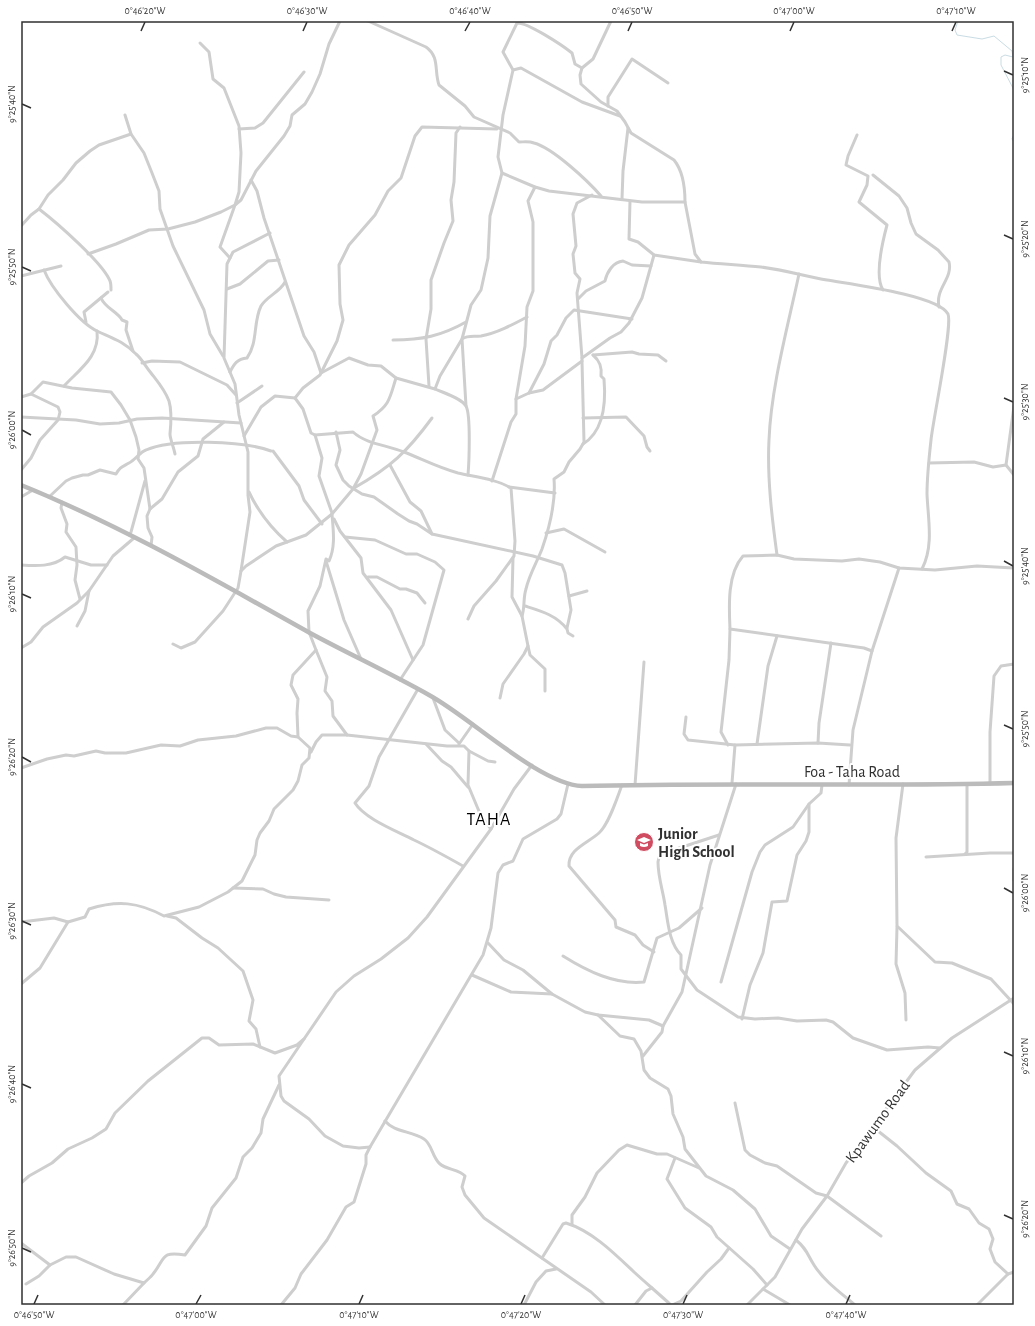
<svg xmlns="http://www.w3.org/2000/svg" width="1035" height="1326" viewBox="0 0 1035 1326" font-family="'Alegreya Sans',sans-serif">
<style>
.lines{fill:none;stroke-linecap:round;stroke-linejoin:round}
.stream{stroke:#c9dce3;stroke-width:1}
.street{stroke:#cecece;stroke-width:3}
.secondary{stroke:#bbb;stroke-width:4.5}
.ticks{fill:none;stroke:#313131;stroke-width:1.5}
.labels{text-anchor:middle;stroke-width:4;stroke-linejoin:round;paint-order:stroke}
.street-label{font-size:16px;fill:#313131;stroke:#fff}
.poi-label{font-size:16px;font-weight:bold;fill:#313131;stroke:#fff;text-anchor:start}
.quarter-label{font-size:18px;letter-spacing:1px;fill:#000;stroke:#fff}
.neatline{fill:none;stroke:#313131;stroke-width:1.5}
.ticks-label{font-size:10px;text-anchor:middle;fill:#313131}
</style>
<rect width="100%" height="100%" fill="#fff"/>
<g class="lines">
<g class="stream">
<polyline points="958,21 955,30 957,35 982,39 994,36 1012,51 1013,57 1005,55 1001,57 1001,65 1014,90"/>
<polyline points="1014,134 1012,139 1014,142"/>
</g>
<g class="street">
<path d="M368 21 426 47C440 57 434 71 439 85L465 106 474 117 510 133 519 142C524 142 529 141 534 143 553 148 588 181 601 196"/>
<path d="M611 21 593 59 582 68 580 75 581 84 601 102 617 111 625 122 631 133 674 160C683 171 685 188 685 202"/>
<polyline points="513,70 521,68 582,102 620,116"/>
<polyline points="608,106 608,97 632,59 668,83"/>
<polyline points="125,115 131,134 144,153 152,173 159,191 160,209 173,246 204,310 210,334 223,356"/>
<polyline points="239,129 255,128 263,123 304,72"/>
<path d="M857 135 848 156 846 165 868 176 867 185 859 202 887 225C883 240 874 276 883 290"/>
<path d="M502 173 535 187 549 191 642 202H685L695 254 701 262C721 264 741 265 761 267 784 270 805 276 827 280 849 284 938 295 948 314 953 325 933 420 931 440 929 458 927 476 927 494 928 519 934 546 922 569"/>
<path d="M873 175 899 196 907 208 911 223 916 234 938 250 949 262C953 279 935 288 939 307"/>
<polyline points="251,180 257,191 264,218 304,336 314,352 321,373 349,358 368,365 381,366 396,378"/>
<polyline points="622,199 623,171 628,128"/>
<polyline points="630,201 629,239 638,242 654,255 701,262"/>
<path d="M39 209C56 222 103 263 110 281 111 283 111 287 111 290"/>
<polyline points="21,226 31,215 39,209 48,195 63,180 76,163 90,151 99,145 131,134"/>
<polyline points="88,254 116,244 149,230 168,229 195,222 221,212 235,205 239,192 241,153 239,126 224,88 213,79 209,52 200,43"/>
<polyline points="230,258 220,247 235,205 241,200 256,171 284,136 290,126 292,115 305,104 312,92 320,74 329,44 340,21"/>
<path d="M44 270C51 288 80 323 97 331 112 338 123 341 136 354 142 359 146 367 151 373 158 382 165 390 169 401 172 411 171 424 170 434 170 439 174 448 175 454"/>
<polyline points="21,276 61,266"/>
<polyline points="227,289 240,284 268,261 279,260"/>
<path d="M101 298C105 308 118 312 122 320L127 322 126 330 133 351"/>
<path d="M578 299 586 291 605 281C607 272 613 262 623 261L632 265 651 266"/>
<polyline points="86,322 84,312 108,292"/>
<path d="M393 340C422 340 441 336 466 322"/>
<polyline points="593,355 632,352 639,354 658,355 666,361"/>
<polyline points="582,358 577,293 580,279 575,273 573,254 576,246 573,214 577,203 592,195"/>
<polyline points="142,363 152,361 180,362 227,385 236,395"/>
<path d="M230 372C234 364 237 359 247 358 258 343 253 322 261 306 267 296 280 292 285 282"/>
<path d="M64 386C80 369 100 356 97 331"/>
<polyline points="429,386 426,339 431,309 431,280 444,243 453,221 451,200 454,182 456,133 460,127"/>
<path d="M435 389C444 393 461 398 466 406 471 415 469 463 468 475"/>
<polyline points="529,393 544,364 551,341 557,335 566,318 574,310 632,319"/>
<polyline points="21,397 31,394 43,382 72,388 111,392 121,405 130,420 136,437 139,450 138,459 144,468 150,509"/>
<path d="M295 398 303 409 311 433 315 435 353 432C366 444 387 445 404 452 422 459 439 468 458 473 475 477 496 479 511 488L515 541 514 556 496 581 474 606 468 619"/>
<polyline points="516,399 525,346 527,307 533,291 533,222 528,201 535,187"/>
<polyline points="237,403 262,386"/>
<path d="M466 406 462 339C468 335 474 337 481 336 497 333 512 325 527 317"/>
<polyline points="1014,406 1006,465 1014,475"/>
<polyline points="21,417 76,420 100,424 119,423 137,419 162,418 241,423"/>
<polyline points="583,418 626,417 644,436 647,447 650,451"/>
<polyline points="336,432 340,450 336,465 343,480 349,486 362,494 374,497 398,514 409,521 417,524 432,534"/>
<polyline points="315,435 322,458 319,476 332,513"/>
<polyline points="244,436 261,407 275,396 295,398 303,388 320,375 337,341 343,320 340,304 339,265 349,245 375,215 388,191 401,178 415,136 422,127 497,129"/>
<path d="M583 444C604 431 606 402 604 379L601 376C602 367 600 361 593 355"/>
<polyline points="273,451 299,486 304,500 322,524"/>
<polyline points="929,463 974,462 993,467 1006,465"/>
<polyline points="390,465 410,502 421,511 432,534 533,556 562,565 565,573 571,610 567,628"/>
<polyline points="21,470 31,458 40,440 58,420 60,412 58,407 31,394"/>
<polyline points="492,481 511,422 516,414 516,399 529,393 543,390 582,361 582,358 610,338 621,332 629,323 642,298 654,255"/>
<polyline points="509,487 555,493"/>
<path d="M354 488C391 467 407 452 432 418"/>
<path d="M249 492C258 511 271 528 287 542"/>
<polyline points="21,497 33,490"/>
<path d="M49 497 66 481 72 478 83 475H88L100 470 116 474C120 467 122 467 129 463 135 460 140 452 146 450 173 438 244 441 271 451"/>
<polyline points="62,502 61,508 67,524 66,532 76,547 77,565 75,580 80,599"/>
<polyline points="334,519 340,531 361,558 363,573 391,610 413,660"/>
<polyline points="546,533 564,529 605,552"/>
<polyline points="129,535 131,532 145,481"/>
<polyline points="345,537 375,540 406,554 417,554 435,562 444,570 423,645 400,680"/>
<polyline points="151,546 152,537 148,528 147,516 150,509 162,499 178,472 198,456 203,439 224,422"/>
<path d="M777 555C772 518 767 478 769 440 771 387 788 326 799 274"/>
<polyline points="326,561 344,620 361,659"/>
<path d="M21 565C36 566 53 567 65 557L91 565H107"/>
<polyline points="241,571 250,512 248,495 248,452 239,415 235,384 224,358 227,264 233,252 270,233"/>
<polyline points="368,577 377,577 400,589 406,589 417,593 425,603"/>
<polyline points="569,596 587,591"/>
<path d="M525 606C541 611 556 615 567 629L568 633 573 636"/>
<path d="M522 616C525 607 523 598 526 589 529 575 537 562 542 549 550 526 556 503 554 479L564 472 569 462 580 449 584 442 582 361"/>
<polyline points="77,626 85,611 89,591"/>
<polyline points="173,644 181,648 195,642 223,611 238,588 241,571 246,566 276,546 306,535 332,514"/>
<polyline points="528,646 530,655 545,669 545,691"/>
<polyline points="21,648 31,642 43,627 77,603 89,591 113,556 134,538"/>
<polyline points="316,650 327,677 325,691 332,701 333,716 347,735"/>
<path d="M872 651 864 648 730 629C729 607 727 574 743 556L777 555 794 559 842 561 859 559 880 562 899 568 935 570 977 566 1014 568"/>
<path d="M418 689 379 757 369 786 355 803C365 819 397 831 414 840 431 848 447 857 463 866"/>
<polyline points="433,698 445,730 459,743"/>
<polyline points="500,698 503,684 524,654 528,646 522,616 512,597 513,558"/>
<polyline points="686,717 684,734 688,740 735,745"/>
<polyline points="818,743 819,723 831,643"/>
<polyline points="426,744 442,761 451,767 468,787"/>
<polyline points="459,744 473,724"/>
<polyline points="757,744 768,666 777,636"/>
<polyline points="728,745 721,732 729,660 730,629"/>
<polyline points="469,751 488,761 495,762"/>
<polyline points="311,752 316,742 322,735 347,735 447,746 464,746 469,751 468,785 481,816 491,829"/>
<polyline points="21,768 47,759 66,755 74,756 96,751 105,753 126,753 161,745 180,746 198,740 236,736 266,728 277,728 291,736 298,737"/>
<polyline points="732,783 735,745 818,743 850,745"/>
<polyline points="903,784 896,838 897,926 935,962 952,963 991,979 1014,1004"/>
<polyline points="990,784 990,732 994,676 1001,666 1014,664"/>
<path d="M622 785C617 798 609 824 599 833 588 843 568 849 569 866L615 920 616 927 635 935 643 945 654 952"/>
<polyline points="635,785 644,662"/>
<polyline points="849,785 853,730 872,651 899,568"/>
<path d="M719 835 664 853 659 857 658 862C658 877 663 891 665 905 668 922 669 943 681 955V969L697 990 738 1017 755 1019 778 1018 797 1021 826 1020 833 1022 853 1038 887 1050 928 1047 940 1048"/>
<polyline points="965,854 967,852 967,784"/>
<polyline points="926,857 990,853 1014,853"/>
<polyline points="1014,869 1014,880"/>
<polyline points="233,888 263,889 274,894 286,897 329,900"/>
<polyline points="167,916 176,918 202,938 218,948 243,971 253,1000 249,1021 256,1029 260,1047"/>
<polyline points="21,922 54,918 68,922"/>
<polyline points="897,927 896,964 905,993 906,1020"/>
<polyline points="488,943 504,960 523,970 552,994 585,1012 598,1015 620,1036 634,1039 641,1051 644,1070 650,1078 668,1089 671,1096 673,1114 683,1137 685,1149 706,1176 733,1190 755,1209 771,1236 790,1249"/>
<path d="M563 956C587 971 615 985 644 982L657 938 679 928 702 908"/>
<polyline points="472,975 511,992 552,994"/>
<polyline points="721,982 752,872 760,852 765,845 793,827 809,804 821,793 822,785"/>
<path d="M21 984 40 968 68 922 85 917 89 909C118 900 138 902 164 916L199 907 228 892 242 881 255 855 257 840 260 833 269 821 274 809 293 790 298 781 302 765 309 758 310 748 298 737 297 713 298 699 291 685 293 675 316 650 309 632 308 611 320 586 326 559 329 561C336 546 333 529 332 514L353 489 361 474 377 430 373 416C390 405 390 397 396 378L435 389 440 376 462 339 471 305 481 290 488 258 490 216 502 173 498 157 503 115 513 70 503 52 517 23C527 22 562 45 572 53L575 64 582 68"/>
<polyline points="598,1015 649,1020 663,1026"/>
<polyline points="742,1019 750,985 763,953 772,902 787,901 797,855 806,841 809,832 809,804"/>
<polyline points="304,1039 336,992 354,976 381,959 408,938 427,917 491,829 514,789 532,765"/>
<polyline points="643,1056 662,1032 663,1026 682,992 710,865 736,784"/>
<polyline points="735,1103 745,1150 750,1155 765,1163 777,1166 816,1193 827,1196 881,1236"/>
<path d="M385 1121C394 1132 412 1131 424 1139 432 1144 432 1157 440 1164 447 1170 459 1169 465 1176L462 1187 465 1195 484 1218 591 1292 605 1305"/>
<polyline points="873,1127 897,1146 926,1173 951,1191 957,1204 969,1209 979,1223 989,1229 993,1239 990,1249 995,1262 1008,1274"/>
<polyline points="675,1158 667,1179 685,1208 711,1227 717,1237 753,1269 767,1285"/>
<polyline points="21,1183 29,1176 52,1163 68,1149 92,1138 106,1129 115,1113 148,1081 202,1038 209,1038 219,1045 253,1044 275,1053 297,1045 304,1039 279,1076 281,1096 284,1101 309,1119 325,1136 343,1146 359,1148 370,1147"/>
<polyline points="572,1224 572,1215 585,1197 597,1173 619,1150 627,1145 657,1154 667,1154 699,1168"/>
<path d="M796 1240C807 1249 807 1254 814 1265 824 1281 841 1293 855 1305"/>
<polyline points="21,1243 50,1265"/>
<path d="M542 1258 563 1224 566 1223C592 1231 614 1253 634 1272 646 1283 659 1294 671 1305"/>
<path d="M26 1284 39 1276 50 1265 66 1257H76L114 1274 144 1283C147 1280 151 1277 153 1274 166 1258 160 1251 185 1255L206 1226 212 1208 236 1178 243 1157 252 1148 261 1133 263 1119 279 1085"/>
<polyline points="763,1289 790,1305"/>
<polyline points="123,1305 144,1283"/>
<polyline points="281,1305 295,1288 301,1274 327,1240 346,1207 354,1202 366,1164 366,1155 370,1147 483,955 491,928 498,873 503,865 513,861 523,839 557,819 561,814 568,784"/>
<polyline points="524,1305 536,1282 546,1271 556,1269"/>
<polyline points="635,1305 646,1291 652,1288"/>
<polyline points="672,1305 681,1301 707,1272 721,1259 729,1248"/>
<polyline points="747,1305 775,1277 802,1229 827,1196 846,1163 915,1070 952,1038 1014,998"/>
<polyline points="977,1305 1008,1274 1014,1272"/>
</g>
<path class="secondary" d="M21 485C122 526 215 580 310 633 349 654 390 673 429 695 470 717 539 784 582 786 726 782 870 787 1014 783"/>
</g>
<path class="ticks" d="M141 31 145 22M303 31 307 22M465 31 470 22M628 31 632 22M790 31 794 22M952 31 956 22M1004 71 1013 75M22 104 31 108M1004 235 1013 239M22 267 31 271M1004 398 1013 402M22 430 31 435M1004 561 1013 566M22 594 31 598M1004 725 1013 729M22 757 31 762M1004 888 1013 893M22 921 31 925M1004 1052 1013 1056M22 1084 31 1088M1004 1215 1013 1219M22 1248 31 1252M34 1304 38 1295M196 1304 201 1295M359 1304 363 1295M521 1304 525 1295M683 1304 687 1295M846 1304 850 1295"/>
<defs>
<g id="school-disc" transform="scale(1)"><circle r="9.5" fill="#d04c61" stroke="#fff"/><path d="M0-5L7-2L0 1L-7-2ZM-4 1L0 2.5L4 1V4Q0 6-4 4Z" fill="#fff"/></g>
</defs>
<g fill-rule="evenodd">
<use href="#school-disc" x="644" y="842"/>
</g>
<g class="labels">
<g class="street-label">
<text x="852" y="777">Foa - Taha Road</text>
<text transform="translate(877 1121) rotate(-54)" y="6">Kpawumo Road</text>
</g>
<g class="poi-label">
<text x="658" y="839">Junior<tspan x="658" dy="18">High School</tspan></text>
</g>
<g class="quarter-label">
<text x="489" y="825">TAHA</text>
</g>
</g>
<rect width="1035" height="1326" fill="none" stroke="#ffffff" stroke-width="44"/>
<rect x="22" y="22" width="991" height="1282" class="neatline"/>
<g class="ticks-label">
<text x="145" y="14">0°46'20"W</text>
<text x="307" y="14">0°46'30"W</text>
<text x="470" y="14">0°46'40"W</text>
<text x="632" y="14">0°46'50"W</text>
<text x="794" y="14">0°47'00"W</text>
<text x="956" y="14">0°47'10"W</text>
<text transform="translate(1024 75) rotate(-90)" y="4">9°25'10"N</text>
<text transform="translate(11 104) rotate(-90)" y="4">9°25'40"N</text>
<text transform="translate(1024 239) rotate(-90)" y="4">9°25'20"N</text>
<text transform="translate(11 267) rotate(-90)" y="4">9°25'50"N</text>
<text transform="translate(1024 402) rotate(-90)" y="4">9°25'30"N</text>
<text transform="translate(11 430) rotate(-90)" y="4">9°26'00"N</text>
<text transform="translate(1024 566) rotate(-90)" y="4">9°25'40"N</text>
<text transform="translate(11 594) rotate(-90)" y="4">9°26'10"N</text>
<text transform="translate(1024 729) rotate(-90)" y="4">9°25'50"N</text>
<text transform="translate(11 757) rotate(-90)" y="4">9°26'20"N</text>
<text transform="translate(1024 893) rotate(-90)" y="4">9°26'00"N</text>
<text transform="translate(11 921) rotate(-90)" y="4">9°26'30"N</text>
<text transform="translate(1024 1056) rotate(-90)" y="4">9°26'10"N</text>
<text transform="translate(11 1084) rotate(-90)" y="4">9°26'40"N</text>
<text transform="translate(1024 1219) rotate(-90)" y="4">9°26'20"N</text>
<text transform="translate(11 1248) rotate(-90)" y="4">9°26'50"N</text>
<text x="34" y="1318">0°46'50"W</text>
<text x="196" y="1318">0°47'00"W</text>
<text x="359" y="1318">0°47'10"W</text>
<text x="521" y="1318">0°47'20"W</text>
<text x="683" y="1318">0°47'30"W</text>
<text x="846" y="1318">0°47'40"W</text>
</g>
</svg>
